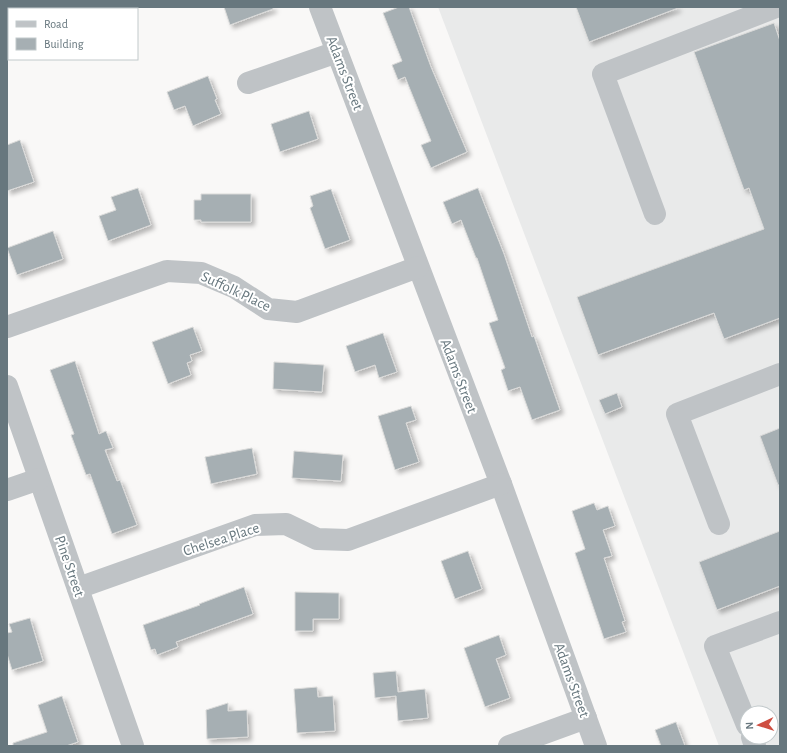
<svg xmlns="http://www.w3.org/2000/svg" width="787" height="753" viewBox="0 0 787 753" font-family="'Alegreya Sans',sans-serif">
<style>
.built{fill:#e9eaea;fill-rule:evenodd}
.building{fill:#a6afb3;stroke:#dadad9;filter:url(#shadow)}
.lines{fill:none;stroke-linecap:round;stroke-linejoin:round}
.minor{stroke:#bfc3c6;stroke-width:22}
.labels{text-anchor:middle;stroke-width:4;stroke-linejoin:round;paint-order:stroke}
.street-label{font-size:15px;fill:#67777e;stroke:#fff}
</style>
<defs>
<filter id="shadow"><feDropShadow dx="3.5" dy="3.5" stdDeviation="2" flood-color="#0004"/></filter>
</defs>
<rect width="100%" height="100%" fill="#f9f8f7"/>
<path class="built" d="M438 7H780V746H719ZM747 713H771V737H747Z"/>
<g class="building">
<polygon points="224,7 273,7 273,9 230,25"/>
<polygon points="399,7 409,7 431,67 467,152 431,168 421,145 431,141 405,77 398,80 392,65 402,61 383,13"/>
<polygon points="576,7 677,7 678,8 589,42"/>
<polygon points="774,23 780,41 780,318 724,339 714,313 598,355 577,297 764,229 749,188 744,190 694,52"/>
<polygon points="208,76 217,99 215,100 221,114 193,126 185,106 174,110 167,92"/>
<polygon points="309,111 318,139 280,152 271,124"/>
<polygon points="20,140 34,182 7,191 7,145"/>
<polygon points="138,188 151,225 108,241 99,216 116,210 111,197"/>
<polygon points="478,188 504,254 532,337 534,336 560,410 532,420 520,387 508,391 501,370 505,368 489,323 498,320 477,258 476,258 461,220 452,224 443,202"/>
<polygon points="331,189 350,240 325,249 310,208 313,206 310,196"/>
<polygon points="201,194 251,194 251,222 201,222 201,220 194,220 194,200 201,200"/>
<polygon points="53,231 63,259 17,275 7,248"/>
<polygon points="193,327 202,351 190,355 192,361 187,363 191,375 168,384 152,342"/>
<polygon points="383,333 397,372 379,378 375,365 355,372 346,346"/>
<polygon points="75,361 99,434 106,431 113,448 105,450 117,481 120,480 137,525 112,534 90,474 86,475 71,435 74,434 50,370"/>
<polygon points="274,362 324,365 322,392 273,389"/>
<polygon points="617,393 622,407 605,414 599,400"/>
<polygon points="411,406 416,420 406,423 419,462 395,470 378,416"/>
<polygon points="780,428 780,485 778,485 760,436"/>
<polygon points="252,448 257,474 211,484 205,457"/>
<polygon points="294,451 343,455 341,481 292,478"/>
<polygon points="594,503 597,510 608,506 615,526 603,530 612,556 604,558 625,621 622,622 626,632 604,639 575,553 585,549 572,511"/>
<polygon points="780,531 780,586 717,610 699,562"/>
<polygon points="468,551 482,589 455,599 441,561"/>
<polygon points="244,587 253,614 176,642 178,647 157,655 155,649 151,650 143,625 200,605 199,604"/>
<polygon points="295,592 339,593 339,619 313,619 313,631 295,631"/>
<polygon points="30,618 43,661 12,670 7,654 7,633 12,632 9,624"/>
<polygon points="499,635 506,655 496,659 510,698 485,707 464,648"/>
<polygon points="396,671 398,692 425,689 428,718 398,721 396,696 375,698 373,673"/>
<polygon points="317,687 318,697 333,696 335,731 297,733 294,689"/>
<polygon points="62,696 78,742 66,746 13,746 13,743 47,732 38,705"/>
<polygon points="228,703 228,711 247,710 248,737 207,739 206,710"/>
<polygon points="676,722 685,746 661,746 655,730"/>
</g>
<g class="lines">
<g class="minor">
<polyline points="320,7 501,484 596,746"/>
<polyline points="248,83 337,52"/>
<polyline points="655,214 603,74 776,7"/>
<polyline points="7,327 167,271 201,273 234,287 268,309 297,312 418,267"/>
<polyline points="7,386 133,746"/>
<polyline points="7,490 39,479"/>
<polyline points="719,524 677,414 780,374"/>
<polyline points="78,588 255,525 286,524 317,539 348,540 501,484"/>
<polyline points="747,725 715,646 780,622"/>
<polyline points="752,737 755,746"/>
<polyline points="509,746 586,718"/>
</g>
</g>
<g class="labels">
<g class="street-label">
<text transform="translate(345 73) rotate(69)" y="5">Adams Street</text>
<text transform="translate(236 291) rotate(25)" y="5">Suffolk Place</text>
<text transform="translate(459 376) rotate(69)" y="5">Adams Street</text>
<text transform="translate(221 539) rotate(-18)" y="5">Chelsea Place</text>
<text transform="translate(70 566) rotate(71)" y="5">Pine Street</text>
<text transform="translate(572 680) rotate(70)" y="5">Adams Street</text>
</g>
</g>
<rect width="787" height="753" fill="none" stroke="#67777e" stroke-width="16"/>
<rect x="8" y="8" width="130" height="52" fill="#ffffff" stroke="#c2c9cb"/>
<rect x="16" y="21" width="20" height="6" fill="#bfc3c6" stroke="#c2c9cb"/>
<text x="44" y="28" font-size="12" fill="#67777e">Road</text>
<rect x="16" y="38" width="20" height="12" fill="#a6afb3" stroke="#c2c9cb"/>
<text x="44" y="48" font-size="12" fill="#67777e">Building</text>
<g transform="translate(759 725) rotate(266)"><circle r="19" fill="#ffffff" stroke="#c2c9cb"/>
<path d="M0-3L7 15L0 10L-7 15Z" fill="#ce4e41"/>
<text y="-6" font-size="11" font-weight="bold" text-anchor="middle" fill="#67777e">N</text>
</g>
</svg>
